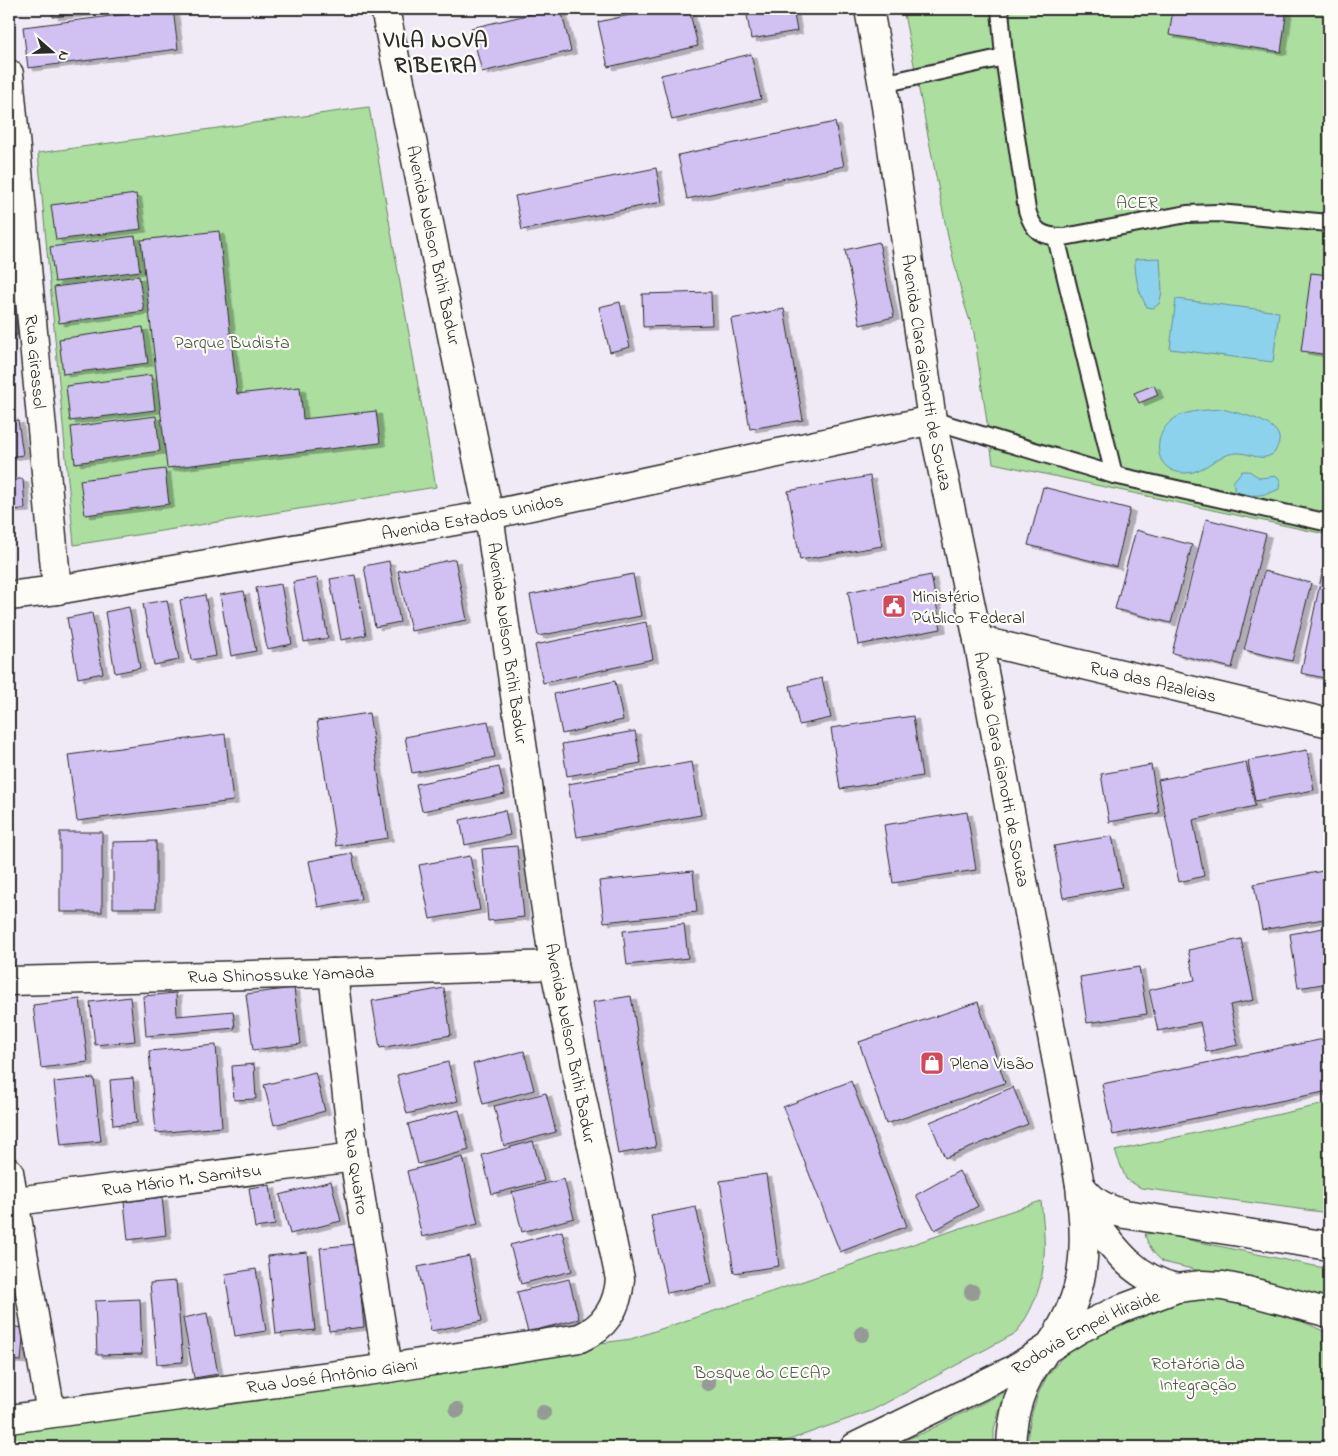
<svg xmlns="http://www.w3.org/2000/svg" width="1338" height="1456" viewBox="0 0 1338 1456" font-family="'Indie Flower',sans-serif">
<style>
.green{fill:#abde9f;stroke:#6b8465}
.water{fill:#8cd2ed;stroke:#658f9f}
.building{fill:#d0c1f2;stroke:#2b2b2b;filter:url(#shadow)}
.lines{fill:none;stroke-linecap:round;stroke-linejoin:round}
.lane-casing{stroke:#2b2b2b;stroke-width:20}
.street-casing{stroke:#2b2b2b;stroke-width:31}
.primary-casing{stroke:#2b2b2b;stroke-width:31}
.lane{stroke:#fdfcf7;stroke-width:16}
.street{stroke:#fdfcf7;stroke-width:28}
.primary{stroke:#fdfcf7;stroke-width:28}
.tree{fill:#959a96}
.labels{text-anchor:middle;stroke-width:4.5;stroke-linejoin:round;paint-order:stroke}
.park-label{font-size:18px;fill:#4b5848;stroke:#fdfcf7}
.street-label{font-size:18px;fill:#2b2b2b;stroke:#fdfcf7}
.poi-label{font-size:18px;fill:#2b2b2b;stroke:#fdfcf7;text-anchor:start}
.district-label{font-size:22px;font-weight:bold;letter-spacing:1px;fill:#2b2b2b;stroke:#fdfcf7}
</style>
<defs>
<filter id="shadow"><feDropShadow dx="5.5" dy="3" stdDeviation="0" flood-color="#0004"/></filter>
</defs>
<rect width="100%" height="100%" fill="#f0eaf6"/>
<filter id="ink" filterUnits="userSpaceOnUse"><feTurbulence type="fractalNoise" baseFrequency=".02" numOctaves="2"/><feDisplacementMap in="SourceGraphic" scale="10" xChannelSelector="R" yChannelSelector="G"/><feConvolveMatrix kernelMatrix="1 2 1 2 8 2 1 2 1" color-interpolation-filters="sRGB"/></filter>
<g filter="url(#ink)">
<g class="green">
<polygon points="903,9 1329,9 1329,535 993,463 974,333 964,303 948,237"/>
<polygon points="369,107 436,487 74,545 38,153"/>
<polygon points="1329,1103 1329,1213 1141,1188 1126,1179 1115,1151"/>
<path d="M1041 1201C1047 1253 1048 1289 1016 1333L871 1411 769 1447H9V1424L631 1339Z"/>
<path d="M1156 1233 1329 1269V1302L1163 1262C1153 1253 1148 1246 1145 1234Z"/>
<path d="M1203 1299C1246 1302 1291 1314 1329 1334V1447H1028V1433L1032 1413 1038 1394 1047 1376 1063 1356 1091 1339 1129 1321 1179 1301Z"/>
<polygon points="1005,1392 994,1429 994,1447 885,1447 923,1433"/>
</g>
<g class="water">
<path d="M1160 258 1162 292 1159 304 1153 308 1147 307C1138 292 1135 277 1135 259Z"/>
<polygon points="1176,299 1279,312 1273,362 1170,349"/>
<path d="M1222 409C1237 413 1275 420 1279 437 1280 442 1277 447 1275 452 1262 464 1251 452 1236 453 1217 454 1204 473 1186 473 1151 473 1151 431 1177 417 1190 410 1209 410 1222 409Z"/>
<path d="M1242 471H1249L1260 478 1277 476 1280 480 1279 489C1265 496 1249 498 1235 491L1233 482Z"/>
</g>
<g class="building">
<polygon points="52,9 114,9 53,17"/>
<polygon points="168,9 173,9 178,49 28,68 23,27"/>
<polygon points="553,9 561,9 571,51 482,72 471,28"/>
<polygon points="657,9 689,9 698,46 608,67 598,22"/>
<polygon points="746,9 793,9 797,31 751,39"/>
<polygon points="1173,9 1287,9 1281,52 1169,35"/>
<polygon points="751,54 761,99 672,120 661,75"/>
<polygon points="835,122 844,166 687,199 678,155"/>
<polygon points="656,168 662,202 522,230 515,196"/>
<polygon points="136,194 141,229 56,240 51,205"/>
<polygon points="219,231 237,394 300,387 303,419 376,411 380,443 167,468 141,240"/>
<polygon points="135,236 140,271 55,282 50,247"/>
<polygon points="879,242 894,317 860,325 845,250"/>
<polygon points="1311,273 1329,275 1329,355 1301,351"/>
<polygon points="139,276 144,311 59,323 54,287"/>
<polygon points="711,292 712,325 643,327 642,294"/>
<polygon points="16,300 17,335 9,335 9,301"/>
<polygon points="620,302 630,347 610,352 599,307"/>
<polygon points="784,309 803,420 750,429 731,319"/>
<polygon points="143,327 148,363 63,374 59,339"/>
<polygon points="151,375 155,410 70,421 66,386"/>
<polygon points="1154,385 1158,395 1139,403 1134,393"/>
<polygon points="156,416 160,451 75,463 71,427"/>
<polygon points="18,420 23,455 9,457 9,422"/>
<polygon points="165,469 169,504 85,515 80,480"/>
<polygon points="870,476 882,546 800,560 788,491"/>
<polygon points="9,479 23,479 25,509 9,510"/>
<polygon points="1043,487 1130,509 1116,567 1028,545"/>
<polygon points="1206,519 1266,534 1232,668 1172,653"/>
<polygon points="1136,530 1192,545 1171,623 1115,609"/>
<polygon points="1328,545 1329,545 1329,679 1301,673"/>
<polygon points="455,559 467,620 411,631 398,571"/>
<polygon points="389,561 400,622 375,627 364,566"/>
<polygon points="1264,571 1311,583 1292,661 1244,650"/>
<polygon points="633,574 641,616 538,636 530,595"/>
<polygon points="355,575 366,635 341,640 330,579"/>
<polygon points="931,575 941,629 858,645 848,592"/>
<polygon points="317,578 328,638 304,642 293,582"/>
<polygon points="281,584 292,644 267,649 256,588"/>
<polygon points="244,591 256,651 231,656 220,595"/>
<polygon points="205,595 216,656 191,660 180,600"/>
<polygon points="167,600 179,660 154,665 143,604"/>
<polygon points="129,607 140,668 115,673 105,612"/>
<polygon points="92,613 103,673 78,678 67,618"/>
<polygon points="646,622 653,659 543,683 535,645"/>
<polygon points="822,678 831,718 799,725 790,686"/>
<polygon points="615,681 623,720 562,734 554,694"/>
<polygon points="369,713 388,838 336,846 317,721"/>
<polygon points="913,716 922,776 840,789 831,728"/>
<polygon points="488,721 495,757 412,773 405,737"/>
<polygon points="635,731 641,763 567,776 562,744"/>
<polygon points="225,734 233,801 77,821 68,755"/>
<polygon points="1307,750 1314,790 1255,801 1248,761"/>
<polygon points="692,762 701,815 577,837 568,784"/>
<polygon points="1246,762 1255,806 1193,820 1204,876 1179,882 1158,780"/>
<polygon points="1151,765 1159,813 1109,822 1101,774"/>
<polygon points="499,767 505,794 422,811 416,784"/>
<polygon points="505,810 510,835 465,845 460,820"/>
<polygon points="967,812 976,870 893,883 884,825"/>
<rect x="60" y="832" width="42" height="80"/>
<polygon points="1112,836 1122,887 1063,898 1054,846"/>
<polygon points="156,841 156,908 113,908 113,842"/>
<polygon points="517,846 524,917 488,921 482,849"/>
<polygon points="352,853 361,899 318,907 309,861"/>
<polygon points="470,856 480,910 430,919 419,865"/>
<polygon points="693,871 697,912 604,922 599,881"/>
<polygon points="1323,871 1329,905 1329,918 1262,930 1254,884"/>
<polygon points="684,924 688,958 627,965 623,931"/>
<polygon points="1329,927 1329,983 1298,988 1290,934"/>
<polygon points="1241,939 1254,1000 1230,1005 1238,1045 1206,1052 1200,1022 1158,1031 1149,990 1195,980 1188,950"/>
<polygon points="1139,967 1147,1014 1087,1023 1080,977"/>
<polygon points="294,988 301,1044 253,1050 246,994"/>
<polygon points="444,988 451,1035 380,1048 372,1001"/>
<polygon points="176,993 177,1016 233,1011 235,1028 146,1036 143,996"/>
<polygon points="631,996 656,1147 618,1154 593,1002"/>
<polygon points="130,997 135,1041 95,1045 90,1002"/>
<polygon points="80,999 88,1062 41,1068 33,1005"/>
<polygon points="978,1002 1005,1083 886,1124 859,1042"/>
<polygon points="1329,1038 1329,1091 1113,1135 1102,1084"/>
<polygon points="216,1045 222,1127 156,1133 149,1051"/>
<polygon points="524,1051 534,1090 483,1104 473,1064"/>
<polygon points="448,1062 458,1101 407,1114 397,1075"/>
<polygon points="254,1064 256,1099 234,1100 232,1066"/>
<polygon points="315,1072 325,1111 274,1125 264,1085"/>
<polygon points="94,1078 101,1141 61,1145 54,1082"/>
<polygon points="133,1078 137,1123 113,1125 110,1080"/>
<polygon points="851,1081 907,1226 840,1252 783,1107"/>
<polygon points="1013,1087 1028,1124 945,1158 930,1122"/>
<polygon points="546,1093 556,1132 504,1146 494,1106"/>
<polygon points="459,1110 469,1150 418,1164 408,1124"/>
<polygon points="533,1141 544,1181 492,1194 482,1155"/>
<polygon points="463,1157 478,1224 422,1237 407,1171"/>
<polygon points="959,1171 978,1206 935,1230 916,1195"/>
<polygon points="766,1174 779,1266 734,1273 720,1181"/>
<polygon points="564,1179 574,1218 522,1232 512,1192"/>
<polygon points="331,1181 341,1221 290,1234 280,1195"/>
<polygon points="270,1185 275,1225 255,1228 249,1188"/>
<polygon points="162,1197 166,1235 128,1240 124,1202"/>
<polygon points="696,1207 712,1284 667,1293 651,1216"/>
<polygon points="9,1217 16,1284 9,1284"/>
<polygon points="562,1231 572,1271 521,1284 510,1245"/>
<polygon points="356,1244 364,1327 329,1331 320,1248"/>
<polygon points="307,1252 315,1330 276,1334 268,1256"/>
<polygon points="469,1256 482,1321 431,1331 418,1267"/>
<polygon points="256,1269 266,1331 235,1336 225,1274"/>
<polygon points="569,1279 579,1319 528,1332 517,1292"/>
<polygon points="176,1281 183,1362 157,1364 150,1283"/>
<polygon points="140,1299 142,1354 97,1355 95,1301"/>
<polygon points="207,1313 218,1374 194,1378 183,1318"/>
<polygon points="9,1326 24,1328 21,1361 9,1360"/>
</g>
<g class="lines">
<g class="lane-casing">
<g id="lane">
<path d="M1000 9 1004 57 1027 210C1033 231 1041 237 1064 237L1187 214 1218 213 1329 223"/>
<polyline points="883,86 896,81 1004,57"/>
<polyline points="1056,237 1114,475"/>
<polyline points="932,420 1114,475 1329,523"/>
</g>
</g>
<g class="street-casing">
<g id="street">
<path id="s1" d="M869 9 883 86 932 420 978 640 1080 1185C1087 1250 1088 1292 1049 1347"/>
<path id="s2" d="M9 74 57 590"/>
<path id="s3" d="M9 596 57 590 489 515 932 420"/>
<path id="s4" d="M978 640 1329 723"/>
<path id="s5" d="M333 973 354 1157 388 1368"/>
<path id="s6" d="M9 981 333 973 554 965"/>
<polyline points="9,1172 51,1413"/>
<path d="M1080 1185C1093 1203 1104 1208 1125 1214L1329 1246"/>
<path id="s7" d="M9 1202 354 1157"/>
<path d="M1082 1206C1109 1241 1130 1278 1177 1288"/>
<path id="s8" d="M9 1419 388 1368 580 1338C605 1327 618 1307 620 1279L554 965 489 515 385 9"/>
</g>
</g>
<g class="primary-casing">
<g id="primary">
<path id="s9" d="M855 1447 1013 1370 1079 1329 1121 1309 1177 1288 1202 1285 1223 1286 1248 1291 1329 1313"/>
<path d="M1011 1447C1012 1414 1021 1382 1042 1356"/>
</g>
</g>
<use href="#lane" class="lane"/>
<use href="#street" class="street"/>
<use href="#primary" class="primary"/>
</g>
<g class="tree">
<circle cx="972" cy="1292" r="8"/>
<circle cx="862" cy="1334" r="8"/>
<circle cx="708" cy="1383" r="8"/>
<circle cx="457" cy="1410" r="8"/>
<circle cx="543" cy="1413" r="8"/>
</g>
</g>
<defs>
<g id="civic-square" transform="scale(1.25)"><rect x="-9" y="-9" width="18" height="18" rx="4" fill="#d1495b" stroke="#fdfcf7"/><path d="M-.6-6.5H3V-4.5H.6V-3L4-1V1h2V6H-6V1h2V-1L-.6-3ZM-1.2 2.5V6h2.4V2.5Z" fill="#fff"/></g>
<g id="shop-square" transform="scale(1.25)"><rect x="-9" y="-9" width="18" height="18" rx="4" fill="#d1495b" stroke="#fdfcf7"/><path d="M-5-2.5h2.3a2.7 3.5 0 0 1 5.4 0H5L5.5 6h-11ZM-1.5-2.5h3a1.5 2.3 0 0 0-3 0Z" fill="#fff"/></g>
</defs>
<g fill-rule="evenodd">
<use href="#civic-square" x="894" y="606"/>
<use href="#shop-square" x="932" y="1063"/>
</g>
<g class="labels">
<g class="park-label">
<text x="1137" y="208">ACER</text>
<text x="232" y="348">Parque Budista</text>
<text x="1198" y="1369">Rotatória da<tspan x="1198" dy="21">Integração</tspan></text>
<text x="762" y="1378">Bosque do CECAP</text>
</g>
<g class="street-label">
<text transform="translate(434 245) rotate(78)" y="6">Avenida Nelson Brihi Badur</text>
<text dy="6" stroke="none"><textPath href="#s2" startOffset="289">Rua Girassol</textPath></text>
<text dy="6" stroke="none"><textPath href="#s1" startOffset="368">Avenida Clara Gianotti de Souza</textPath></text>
<text dy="6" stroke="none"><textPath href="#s3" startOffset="470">Avenida Estados Unidos</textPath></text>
<text transform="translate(508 643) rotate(82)" y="6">Avenida Nelson Brihi Badur</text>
<text dy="6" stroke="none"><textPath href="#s4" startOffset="180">Rua das Azaleias</textPath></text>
<text dy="6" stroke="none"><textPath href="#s1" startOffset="772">Avenida Clara Gianotti de Souza</textPath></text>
<text dy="6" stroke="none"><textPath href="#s6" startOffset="272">Rua Shinossuke Yamada</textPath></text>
<text transform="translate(571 1043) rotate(79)" y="6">Avenida Nelson Brihi Badur</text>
<text dy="6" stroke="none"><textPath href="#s5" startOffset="200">Rua Quatro</textPath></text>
<text dy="6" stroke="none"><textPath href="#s7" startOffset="174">Rua Mário M. Samitsu</textPath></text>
<text dy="6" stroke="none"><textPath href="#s9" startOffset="258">Rodovia Empei Hiraide</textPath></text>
<text dy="6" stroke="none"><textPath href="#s8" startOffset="326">Rua José Antônio Giani</textPath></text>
</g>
<g class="poi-label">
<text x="912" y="602">Ministério<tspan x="912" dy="21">Público Federal</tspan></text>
<text x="950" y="1069">Plena Visão</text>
</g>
<g class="district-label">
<text x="436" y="47">VILA NOVA<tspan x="436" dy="25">RIBEIRA</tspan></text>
</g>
</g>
<rect width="1338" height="1456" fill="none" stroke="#fdfcf7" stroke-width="30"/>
<rect x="15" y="15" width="1308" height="1426" fill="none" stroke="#2b2b2b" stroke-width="2" filter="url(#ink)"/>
<g transform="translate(52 52) rotate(110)" stroke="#fdfcf7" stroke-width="4" paint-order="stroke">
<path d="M0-4L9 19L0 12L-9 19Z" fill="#2b2b2b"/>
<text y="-8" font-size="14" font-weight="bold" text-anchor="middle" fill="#2b2b2b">N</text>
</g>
</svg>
